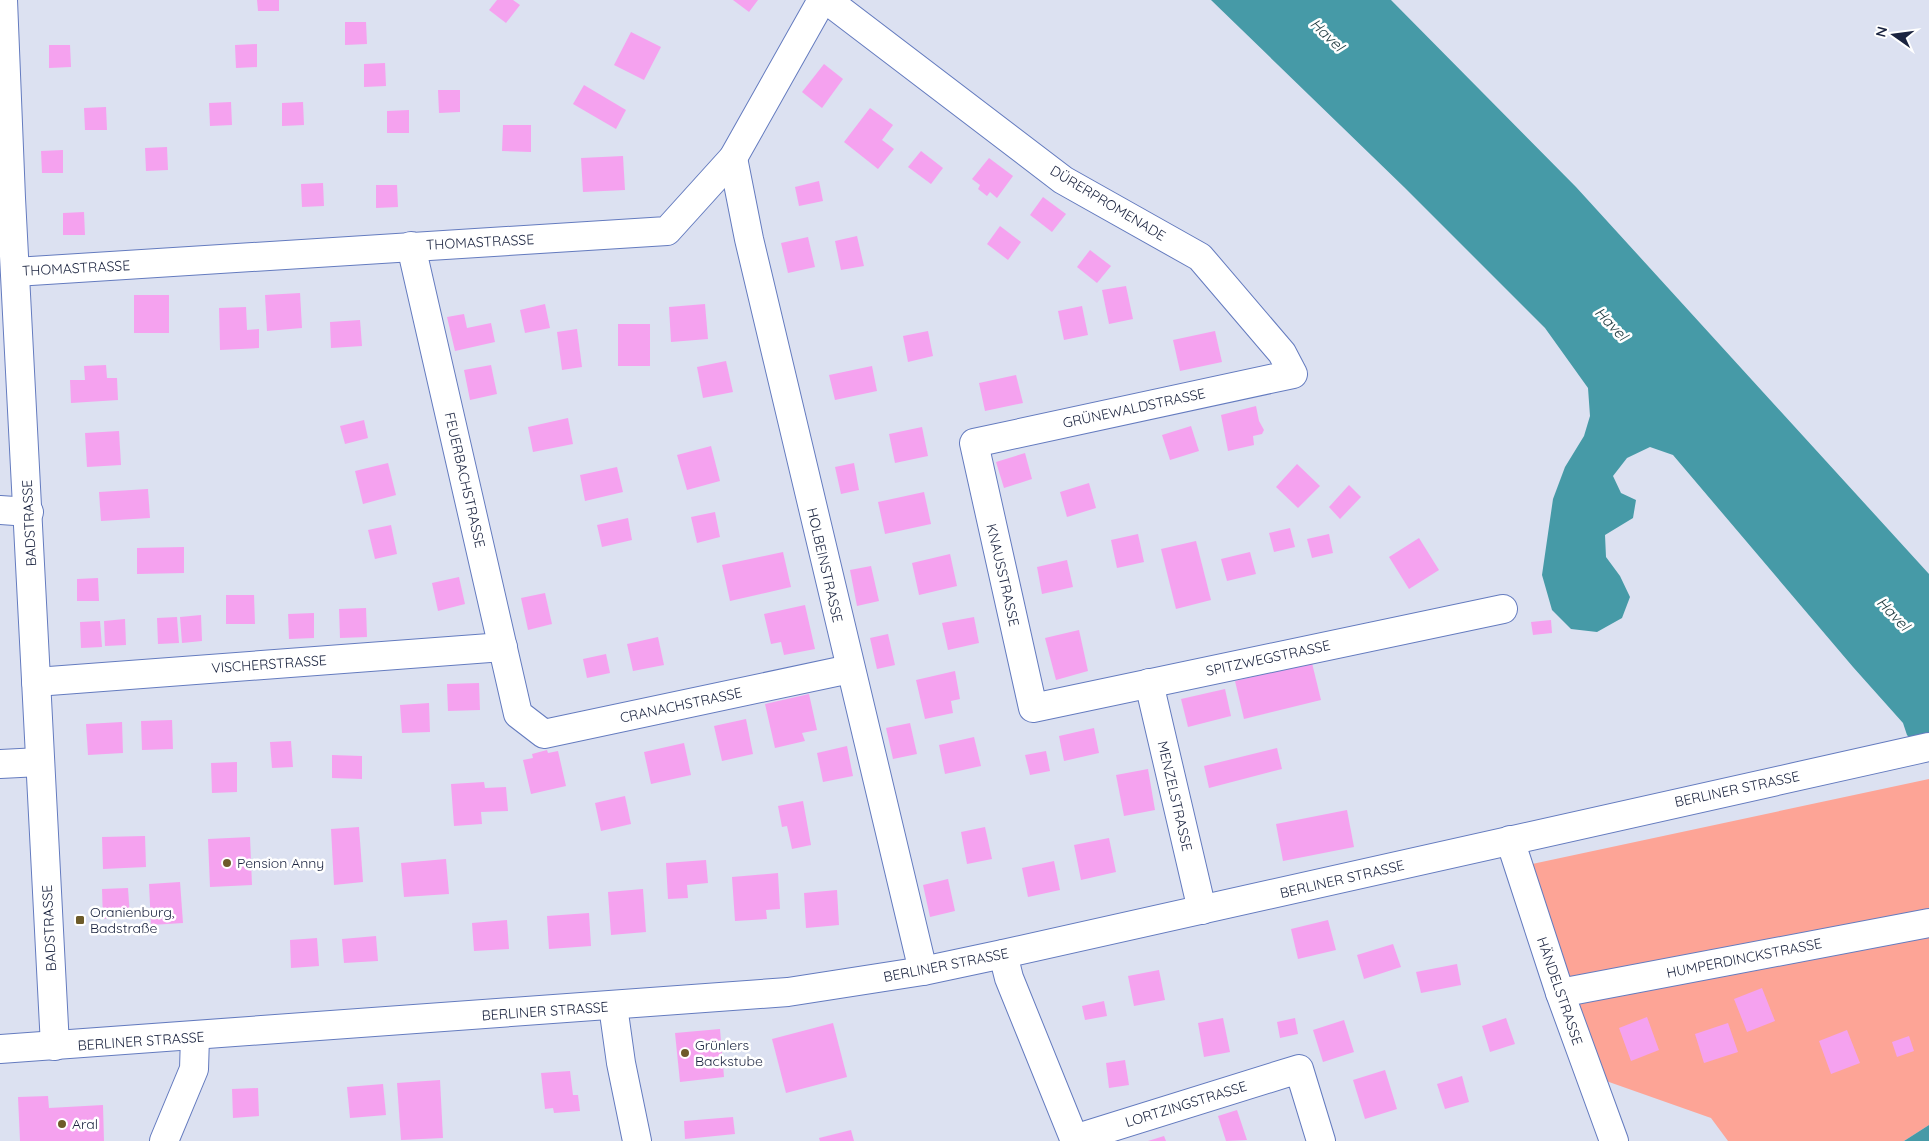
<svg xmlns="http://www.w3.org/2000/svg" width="1929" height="1141" font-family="Quicksand,sans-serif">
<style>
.green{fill:#fda496}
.water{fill:#469aa7}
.building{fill:#f5a2ef}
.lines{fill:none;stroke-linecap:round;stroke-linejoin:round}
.minor-casing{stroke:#647bbf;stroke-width:30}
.major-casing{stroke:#647bbf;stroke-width:30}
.minor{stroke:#fff;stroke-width:28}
.major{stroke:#fff;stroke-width:28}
.poi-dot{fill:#6d5b29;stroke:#fff;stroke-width:2}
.labels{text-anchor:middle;stroke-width:5;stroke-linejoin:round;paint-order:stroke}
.street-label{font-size:14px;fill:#1a233f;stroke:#fff}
.poi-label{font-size:14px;fill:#1a233f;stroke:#fff;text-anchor:start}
.water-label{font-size:15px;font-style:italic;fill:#264045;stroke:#fff}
</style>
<rect width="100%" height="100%" fill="#dce1f1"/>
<path class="green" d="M1929 779V1125L1904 1141H1728L1711 1118 1592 1076 1509 869Z"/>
<g class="water">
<path d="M1211 0H1391L1576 187 1929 574V759L1907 735 1903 723 1853 667 1673 455 1650 447 1627 458 1613 476 1621 493 1636 500 1633 518 1605 535 1606 557 1620 576 1630 597 1622 618 1597 632 1571 629 1552 610 1542 575 1553 499 1565 467 1584 436 1590 416 1588 388 1545 328 1404 187Z"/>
<path d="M1929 1125V1141H1904Z"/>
</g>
<g class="building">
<path d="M257 0H279V11H258Z"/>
<path d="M497 0H513L520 5 506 23 489 10Z"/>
<path d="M733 0H758L749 12Z"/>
<path d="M345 22H366L367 44 345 45Z"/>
<path d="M631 32 661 47 644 80 614 65Z"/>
<path d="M257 44V67L236 68 235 45Z"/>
<path d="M49 45H70L71 67 49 68Z"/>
<path d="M385 63 386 86 364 87V64Z"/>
<path d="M824 64 843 79 822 108 802 92Z"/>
<path d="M584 85 626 110 616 129 573 104Z"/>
<path d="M438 90H460V112L439 113Z"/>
<path d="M231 102 232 125 210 126 209 103Z"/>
<path d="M303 102 304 125 282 126V103Z"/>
<path d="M106 107 107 130H85L84 108Z"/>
<path d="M870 108 893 125 882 140 894 149 878 169 844 142Z"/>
<path d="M409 110V133H387V111Z"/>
<path d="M503 125H531V152L502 151Z"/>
<path d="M167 147 168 170 146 171 145 148Z"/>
<path d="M63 150V173H42L41 151Z"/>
<path d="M921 151 943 168 931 184 908 167Z"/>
<path d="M623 156 625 190 583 192 581 158Z"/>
<path d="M989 158 1013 176 997 198 990 192 987 196 978 189 980 185 972 179Z"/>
<path d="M819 181 823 201 799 206 795 187Z"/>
<path d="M323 183 324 206 302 207 301 184Z"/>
<path d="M376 185H397L398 207 376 208Z"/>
<path d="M1043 197 1066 214 1052 232 1030 215Z"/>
<path d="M84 212 85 235H63V213Z"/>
<path d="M1000 226 1021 242 1008 260 987 244Z"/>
<path d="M857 236 864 266 841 270 835 241Z"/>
<path d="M808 237 815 267 788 273 781 243Z"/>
<path d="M1090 250 1111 266 1097 283 1077 267Z"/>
<path d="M1126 286 1133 319 1109 324 1102 290Z"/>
<path d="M300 293 302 328 267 331 265 295Z"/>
<rect x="134" y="295" width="35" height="38"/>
<path d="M545 304 550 328 525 333 520 310Z"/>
<path d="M705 304 708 339 671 342 669 307Z"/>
<path d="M1082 306 1088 335 1064 340 1058 311Z"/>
<path d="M246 307 247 330 259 329V348L220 350 219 308Z"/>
<path d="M464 314 467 328 491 323 495 342 455 351 447 317Z"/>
<path d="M360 320 362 346 331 348 330 322Z"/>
<rect x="618" y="324" width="32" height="42"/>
<path d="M577 329 582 367 562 370 557 332Z"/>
<path d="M928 331 933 356 908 362 903 336Z"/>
<path d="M1215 331 1222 362 1180 371 1173 340Z"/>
<path d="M726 361 733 392 703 398 697 367Z"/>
<path d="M106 365 107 378H117L118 400 71 403 70 380H85L84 366Z"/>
<path d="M491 365 497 394 470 400 464 370Z"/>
<path d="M872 366 877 391 835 400 829 375Z"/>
<path d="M1016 375 1023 403 985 411 979 383Z"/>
<path d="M1256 406 1259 421 1264 430 1262 434 1253 436 1254 445 1228 451 1221 415Z"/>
<path d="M568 418 573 444 533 452 528 427Z"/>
<path d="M364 420 368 438 345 444 340 426Z"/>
<path d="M1191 426 1199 451 1170 460 1162 435Z"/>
<path d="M922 427 928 456 895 463 889 434Z"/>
<path d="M119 431 121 465 87 467 85 433Z"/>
<path d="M711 446 720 481 687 490 677 455Z"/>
<path d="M1025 453 1032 479 1004 488 996 462Z"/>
<path d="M388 463 396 495 363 504 355 471Z"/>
<path d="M854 463 859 490 841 494 835 467Z"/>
<path d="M1297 464 1320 486 1298 508 1276 487Z"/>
<path d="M617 467 623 492 585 501 580 475Z"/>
<path d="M1089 483 1096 508 1067 517 1060 492Z"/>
<path d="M1349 485 1361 497 1340 519 1329 507Z"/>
<path d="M148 489 150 518 101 521 99 492Z"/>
<path d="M924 492 931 524 885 534 878 502Z"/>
<path d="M715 512 720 537 697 543 691 517Z"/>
<path d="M628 518 632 540 602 547 597 525Z"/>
<path d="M391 525 397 554 375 559 368 530Z"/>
<path d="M1290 528 1295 547 1274 552 1269 533Z"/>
<path d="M1138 534 1144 562 1117 568 1111 540Z"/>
<path d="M1329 534 1333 553 1312 558 1307 539Z"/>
<path d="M1419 538 1439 570 1409 589 1389 557Z"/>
<path d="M1196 541 1211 600 1176 609 1161 549Z"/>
<path d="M184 547V573L137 574V548Z"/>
<path d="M783 552 791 587 730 601 722 565Z"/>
<path d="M1250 552 1256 574 1227 581 1221 559Z"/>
<path d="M950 554 957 586 919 595 912 563Z"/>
<path d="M1067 560 1073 587 1042 594 1037 567Z"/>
<path d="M871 566 879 601 857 606 850 570Z"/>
<path d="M459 577 465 604 438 611 432 583Z"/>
<path d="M98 578 99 601H77V579Z"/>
<path d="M545 593 552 624 528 630 521 598Z"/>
<path d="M226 595H254L255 624H226Z"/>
<path d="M805 605 815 649 784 655 781 642 771 644 764 614Z"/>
<path d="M366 608 367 637 340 638 339 609Z"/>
<path d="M314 613V638L289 639 288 614Z"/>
<path d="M201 615 202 641 182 643 180 617Z"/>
<path d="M177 617 179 643 158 644 157 618Z"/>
<path d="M974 617 979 643 948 650 942 623Z"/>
<path d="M125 619 126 645 105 646 104 621Z"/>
<path d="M1551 620 1552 633 1533 635 1531 622Z"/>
<path d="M100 621 102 647 81 648 80 622Z"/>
<path d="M1079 630 1088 671 1056 680 1045 638Z"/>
<path d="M888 634 895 665 877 669 870 638Z"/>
<path d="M658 637 664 665 633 671 627 644Z"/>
<path d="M606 654 610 673 587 678 583 659Z"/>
<path d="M1312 663 1321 700 1244 719 1235 681Z"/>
<path d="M955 671 960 699 951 701 953 713 925 719 916 680Z"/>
<path d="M479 683 480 710 448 711 447 684Z"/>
<path d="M1225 689 1231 716 1188 727 1181 699Z"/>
<path d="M809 694 817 730 802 733 805 741 775 748 765 704Z"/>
<path d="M429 703 430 732 402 733 400 705Z"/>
<path d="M746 719 753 754 722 761 714 726Z"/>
<path d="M172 720 173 749 142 750 141 721Z"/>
<path d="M122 722 123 753 88 755 86 724Z"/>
<path d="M910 723 917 754 893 759 886 728Z"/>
<path d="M1094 728 1099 753 1064 761 1059 736Z"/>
<path d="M974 737 981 766 945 774 939 745Z"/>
<path d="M291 741 293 767 272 768 270 742Z"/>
<path d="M684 743 691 775 651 784 644 752Z"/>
<path d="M847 746 853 776 823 782 817 753Z"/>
<path d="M1277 748 1282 769 1209 788 1204 766Z"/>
<path d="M547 750 548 753 558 751 566 786 531 794 523 760 533 758 532 754Z"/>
<path d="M1046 751 1050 771 1030 775 1025 755Z"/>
<path d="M332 755 362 756V779L332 778Z"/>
<path d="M237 762V792L212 793 211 763Z"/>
<path d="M1148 769 1155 810 1124 816 1116 775Z"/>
<path d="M484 782 485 788 506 787 508 811 481 812 482 824 454 826 451 784Z"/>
<path d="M625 796 631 824 601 831 595 803Z"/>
<path d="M803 801 811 845 792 849 787 826 782 827 778 806Z"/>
<path d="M1347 810 1354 847 1283 861 1276 824Z"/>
<path d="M359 827 363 882 334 885 331 829Z"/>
<path d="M985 827 992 859 967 864 961 832Z"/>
<path d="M145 836 146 867 103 869 102 837Z"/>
<path d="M250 837 252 885 210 887 208 839Z"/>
<path d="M1109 838 1116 872 1081 880 1074 845Z"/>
<path d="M446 859 449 894 404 897 401 863Z"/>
<path d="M706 860 708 883 687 885 688 898 668 899 666 863Z"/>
<path d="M1054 861 1060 890 1028 897 1022 868Z"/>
<path d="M778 873 780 909 766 910 767 919 735 921 732 877Z"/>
<path d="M948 879 955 911 930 917 923 885Z"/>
<path d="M180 882 183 923 151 925 149 884Z"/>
<path d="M128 888 130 917 103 919 102 889Z"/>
<path d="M643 889 646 932 611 935 608 892Z"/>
<path d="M837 890 839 925 806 928 804 893Z"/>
<path d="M589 913 591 946 549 949 547 916Z"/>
<path d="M507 920 509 949 474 951 472 923Z"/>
<path d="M1328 920 1336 950 1298 959 1291 929Z"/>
<path d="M376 936 378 961 344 963 342 939Z"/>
<path d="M317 938 319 966 291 968 290 940Z"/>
<path d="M1393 944 1401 967 1364 979 1357 955Z"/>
<path d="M1457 964 1461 985 1421 993 1416 972Z"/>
<path d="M1159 970 1165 1000 1134 1006 1128 976Z"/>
<path d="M1762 988 1775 1021 1747 1032 1734 999Z"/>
<path d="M1104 1001 1107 1016 1085 1020 1082 1006Z"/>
<path d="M1647 1017 1659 1050 1631 1061 1619 1028Z"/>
<path d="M1223 1018 1230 1052 1204 1057 1198 1023Z"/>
<path d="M1295 1018 1298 1034 1280 1038 1277 1022Z"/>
<path d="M1506 1018 1515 1044 1490 1052 1482 1026Z"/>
<path d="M1344 1020 1354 1052 1323 1062 1313 1030Z"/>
<path d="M833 1023 847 1077 786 1093 772 1039Z"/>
<path d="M1728 1023 1738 1052 1704 1063 1695 1034Z"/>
<path d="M720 1029 724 1077 680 1082 675 1033Z"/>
<path d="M1847 1030 1860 1063 1831 1074 1819 1041Z"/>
<path d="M1909 1036 1914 1051 1897 1057 1892 1042Z"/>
<path d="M1125 1060 1129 1085 1109 1088 1106 1063Z"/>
<path d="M1385 1070 1397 1109 1365 1119 1353 1080Z"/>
<path d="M570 1071 573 1095H578L580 1111 554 1113 553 1108 545 1109 541 1073Z"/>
<path d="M1462 1076 1469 1102 1445 1109 1437 1084Z"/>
<path d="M440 1080 443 1138 401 1140 397 1083Z"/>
<path d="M383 1084 386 1115 350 1118 347 1087Z"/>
<path d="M258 1088 259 1116 233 1118 232 1089Z"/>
<path d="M48 1096 49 1108 103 1105 104 1141H20L18 1097Z"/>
<path d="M1237 1110 1247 1140 1226 1141 1218 1116Z"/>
<path d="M733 1117 735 1134 685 1139 684 1121Z"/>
<path d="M851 1130 854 1141H820L819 1138Z"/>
<path d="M1164 1136 1166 1141H1148Z"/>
</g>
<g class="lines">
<defs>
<g id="minor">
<path d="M3 0 11 198 55 1046"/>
<path d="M827 0 1063 180 1200 257 1282 353 1293 374 974 443 1033 708 1503 609"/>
<path d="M733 158 749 239 923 971"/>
<path d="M411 246 518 714 544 734 850 669"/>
<path d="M15 272 667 231 733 158 822 0"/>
<path d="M0 510 29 512"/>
<path d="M36 682 503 647"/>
<path d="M1149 683 1202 910"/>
<path d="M0 764 40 762"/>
<path d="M1510 840 1560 993 1614 1141"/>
<path d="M1003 954 1009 978 1075 1141"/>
<path d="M1560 993 1929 923"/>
<path d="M613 1006 621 1063 637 1141"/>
<path d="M1074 1139 1299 1069 1321 1141"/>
<path d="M164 1141 194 1069 195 1037"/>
</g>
<path id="major" d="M0 1049 788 992 923 971 1003 954 1929 747"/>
</defs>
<use href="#minor" class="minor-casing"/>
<use href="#major" class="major-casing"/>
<use href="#minor" class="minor"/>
<use href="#major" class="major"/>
</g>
<g class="poi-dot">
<circle cx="227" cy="863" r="5"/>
<rect x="75" y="915" width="10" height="10" rx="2.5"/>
<circle cx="685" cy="1053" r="5"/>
<circle cx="62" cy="1124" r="5"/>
</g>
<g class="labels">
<g class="street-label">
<text transform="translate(1108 203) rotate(31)" y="5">DÜRERPROMENADE</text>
<text transform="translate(480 242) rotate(-3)" y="5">THOMASTRASSE</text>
<text transform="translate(76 268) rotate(-3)" y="5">THOMASTRASSE</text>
<text transform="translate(1134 408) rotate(-12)" y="5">GRÜNEWALDSTRASSE</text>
<text transform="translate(465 480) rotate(77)" y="5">FEUERBACHSTRASSE</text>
<text transform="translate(29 523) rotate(-93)" y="5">BADSTRASSE</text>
<text transform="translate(825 565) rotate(77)" y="5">HOLBEINSTRASSE</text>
<text transform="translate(1003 575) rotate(77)" y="5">KNAUSSTRASSE</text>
<text transform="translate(1268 658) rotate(-12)" y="5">SPITZWEGSTRASSE</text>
<text transform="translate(269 664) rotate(-4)" y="5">VISCHERSTRASSE</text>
<text transform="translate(681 705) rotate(-12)" y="5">CRANACHSTRASSE</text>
<text transform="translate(1737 789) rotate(-12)" y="5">BERLINER STRASSE</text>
<text transform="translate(1175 796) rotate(77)" y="5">MENZELSTRASSE</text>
<text transform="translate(1342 879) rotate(-13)" y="5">BERLINER STRASSE</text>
<text transform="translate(49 928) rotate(-93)" y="5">BADSTRASSE</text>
<text transform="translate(1744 958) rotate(-11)" y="5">HUMPERDINCKSTRASSE</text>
<text transform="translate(946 965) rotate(-11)" y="5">BERLINER STRASSE</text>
<text transform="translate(1560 991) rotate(71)" y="5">HÄNDELSTRASSE</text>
<text transform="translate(545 1011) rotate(-4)" y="5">BERLINER STRASSE</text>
<text transform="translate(141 1041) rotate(-4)" y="5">BERLINER STRASSE</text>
<text transform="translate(1186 1104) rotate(-17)" y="5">LORTZINGSTRASSE</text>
</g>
<g class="poi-label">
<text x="237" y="868">Pension Anny</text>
<text x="90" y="917">Oranienburg,<tspan x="90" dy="16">Badstraße</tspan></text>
<text x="695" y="1050">Grünlers<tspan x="695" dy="16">Backstube</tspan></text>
<text x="72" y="1129">Aral</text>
</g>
<g class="water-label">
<text transform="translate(1327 35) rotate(44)" y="5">Havel</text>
<text transform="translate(1611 324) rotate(46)" y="5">Havel</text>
<text transform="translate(1893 614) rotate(46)" y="5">Havel</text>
</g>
</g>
<g transform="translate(1894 35) rotate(284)" stroke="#ffffff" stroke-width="4" paint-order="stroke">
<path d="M0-4L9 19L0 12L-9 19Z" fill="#1a233f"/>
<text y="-8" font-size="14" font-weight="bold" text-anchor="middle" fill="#1a233f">N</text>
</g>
</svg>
